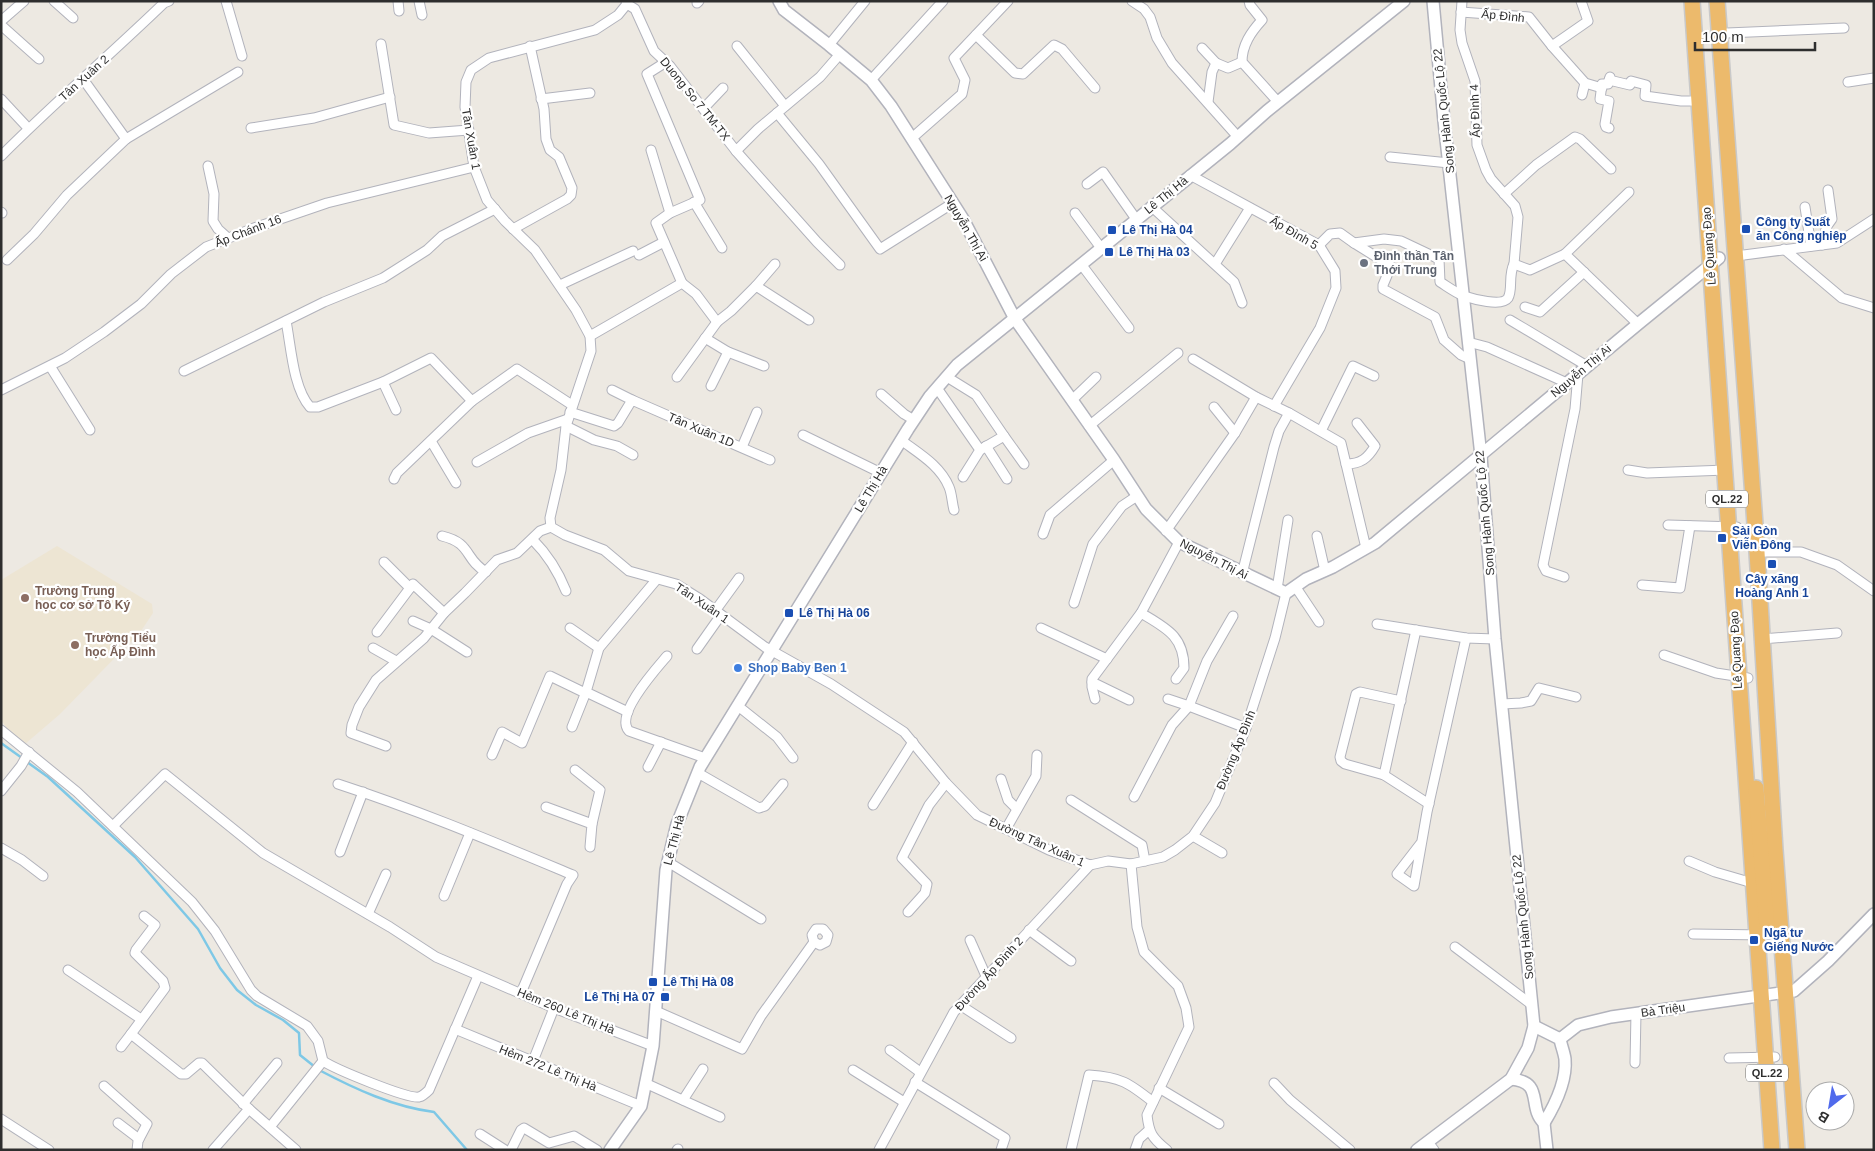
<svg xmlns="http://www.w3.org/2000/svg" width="1875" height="1151" font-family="Helvetica,sans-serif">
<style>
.education{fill:#ede5d3}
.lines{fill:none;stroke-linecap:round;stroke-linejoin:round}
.stream{stroke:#7ec8e6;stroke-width:2.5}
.minor-casing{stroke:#b2b3bc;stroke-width:11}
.tertiary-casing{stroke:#b2b3bc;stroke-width:14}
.trunk-casing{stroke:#c9c9c9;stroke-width:18}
.minor{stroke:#fff;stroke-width:9}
.tertiary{stroke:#fff;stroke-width:11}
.trunk{stroke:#ecba6c;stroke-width:15}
.transit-dot{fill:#1a4fb4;stroke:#fff;stroke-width:2}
.worship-dot{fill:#6b7280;stroke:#fff;stroke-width:2}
.education-dot{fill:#8d6e63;stroke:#fff;stroke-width:2}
.shop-dot{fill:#3f7fe0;stroke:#fff;stroke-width:2}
.labels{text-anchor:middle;stroke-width:4.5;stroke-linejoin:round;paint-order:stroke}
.shield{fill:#fff;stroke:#6d6d6d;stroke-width:1}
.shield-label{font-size:11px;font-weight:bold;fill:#2e2e2e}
.street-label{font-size:12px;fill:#2e2e2e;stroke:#fff}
.transit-label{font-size:12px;font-weight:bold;fill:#164399;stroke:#fff;text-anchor:start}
.worship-label{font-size:12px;font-weight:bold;fill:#5b616d;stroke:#fff;text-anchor:start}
.education-label{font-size:12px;font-weight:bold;fill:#785e54;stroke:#fff;text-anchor:start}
.shop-label{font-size:12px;font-weight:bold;fill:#366cbe;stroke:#fff;text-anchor:start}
</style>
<rect width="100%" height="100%" fill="#ede9e2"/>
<path class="education" d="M57 546 152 604 153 613 141 631 60 714 25 744 9 731 1 720V580Z"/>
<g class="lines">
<g class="stream">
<path d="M1 743 22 758"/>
<path d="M27 762 48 777 135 857 198 929 220 968 237 990 256 1005 283 1020 299 1033 300 1055 315 1067"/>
<path d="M319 1070C355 1089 394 1107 434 1112L467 1150"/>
</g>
<defs>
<g id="minor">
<path d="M54 1 73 18"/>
<path d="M226 1 242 56"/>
<path d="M398 1 399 11"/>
<path d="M419 1 422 15"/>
<path d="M626 1 627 4 618 15 595 30 489 58 471 70 466 82 465 107 474 167 487 200 505 221 535 250 576 310 590 336 591 351 566 426 561 470 550 518 551 527 565 535 604 550 629 571 676 584 700 599 765 647 831 684 904 732 946 783 977 815 1049 850 1090 865 1108 861 1131 864 1163 857 1175 850 1193 836 1215 803 1246 728 1275 638 1286 593"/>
<path d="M1132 1 1144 9 1150 17 1157 38 1172 63 1238 137"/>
<path d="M1249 1 1250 5 1262 20C1251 32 1242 45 1242 62L1278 102"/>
<path d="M1462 1 1460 30 1462 43 1475 81 1477 145 1486 170 1491 179 1515 206 1518 217 1514 264 1530 270 1565 254 1638 324"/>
<path d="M697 3 699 1"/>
<path d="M627 4 635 9 654 51 670 66 736 151 758 129 820 77 840 54"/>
<path d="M1461 12 1529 17 1552 46 1588 21 1581 1"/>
<path d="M1 21 24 1"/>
<path d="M1 25 39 59"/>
<path d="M1727 33 1844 28"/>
<path d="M976 35 1015 73 1023 74 1054 45 1062 49 1095 88"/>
<path d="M381 44 394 125 429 133 469 130"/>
<path d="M829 45 865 1"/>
<path d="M737 46 785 106"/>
<path d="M1552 46 1585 83 1602 88"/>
<path d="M1202 48 1216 63"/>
<path d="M666 62 647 74 700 200 670 213 656 223 682 283"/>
<path d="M83 79 126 139 238 72"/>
<path d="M871 80 943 1"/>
<path d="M1609 80 1630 85 1631 81 1646 85 1645 96 1681 101H1698"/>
<path d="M1848 82 1874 78"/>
<path d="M1582 95 1585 83"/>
<path d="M1 99 28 128"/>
<path d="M541 99 590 93"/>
<path d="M1208 102 1212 72 1216 63 1228 68 1242 62"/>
<path d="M704 108 723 88"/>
<path d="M777 113 819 164 880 249 953 203"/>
<path d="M251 128 314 118 390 97"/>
<path d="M1609 128 1606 127 1605 124 1609 101 1600 99 1602 84H1608L1610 77"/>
<path d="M912 138 962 94 965 80 954 58 1008 1"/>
<path d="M651 150 670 213"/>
<path d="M736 151 817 242 840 265"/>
<path d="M1 156C54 103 110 55 164 3L169 1"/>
<path d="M1390 157 1449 163"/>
<path d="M208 166 214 194 213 221 218 229 228 238"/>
<path d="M1190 175 1319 245 1335 271 1336 288 1320 328 1274 406"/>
<path d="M1087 184 1103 172 1136 219"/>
<path d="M1504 194 1536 165 1575 137 1580 139 1611 169"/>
<path d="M694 202 722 248"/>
<path d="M1151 206 1234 282 1242 303"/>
<path d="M1805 207 1811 246"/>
<path d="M1 212 2 213"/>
<path d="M1075 213 1101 248"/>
<path d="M513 229 567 199 571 195 572 188 559 157 550 150 546 139 544 109 530 46"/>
<path d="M1354 243 1391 266 1383 285V289L1435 317 1444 340 1461 355 1470 359"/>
<path d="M1319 245 1330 234 1340 233 1354 243 1384 239 1401 241 1439 259 1440 282C1448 287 1456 293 1464 296 1473 299 1502 307 1508 298 1513 290 1508 275 1514 264"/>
<path d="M1822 245 1827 226 1832 219 1828 190"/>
<path d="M1784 249 1842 298 1874 308"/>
<path d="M1565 254 1629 192"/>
<path d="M639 255 664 242"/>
<path d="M1736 256 1837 243 1874 219"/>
<path d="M7 260 34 234 67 195 126 139"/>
<path d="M1081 264 1129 328"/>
<path d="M1215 264 1250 208"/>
<path d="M560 285 633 251"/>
<path d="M756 286 775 264"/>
<path d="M1525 307 1540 312 1584 272"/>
<path d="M1510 320 1587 366"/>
<path d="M286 321C291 346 293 388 310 407H318L383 382"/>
<path d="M590 336 682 283 696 294 717 322 731 311 756 286 809 320"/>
<path d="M705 338 728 352 764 366"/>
<path d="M1468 342 1487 347 1567 383"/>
<path d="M50 366 90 430"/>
<path d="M184 371 324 302 383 278 427 250 442 236 495 209"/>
<path d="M677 377 717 322"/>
<path d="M947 377 976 395 1004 436 980 450"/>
<path d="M711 386 728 352"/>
<path d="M937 388 980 450 963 477"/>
<path d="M1 390 65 358 104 332 141 304 171 274 206 247 254 228 327 203 474 167"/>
<path d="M612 390 632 400"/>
<path d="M881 394 904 414 914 420"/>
<path d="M1256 397 1289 413 1341 443 1366 548"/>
<path d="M1072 400 1096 377"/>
<path d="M1214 407 1235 433"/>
<path d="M396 410 383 382 431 358 472 401 517 369 572 405"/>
<path d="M570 412 614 426 618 423 632 400 770 460"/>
<path d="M566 426 594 440 617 446 633 455"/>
<path d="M1089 426 1178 353"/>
<path d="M1321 431 1353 366 1374 376"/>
<path d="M803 435 881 473"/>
<path d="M1004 436 1024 464"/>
<path d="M901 440C918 453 940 465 949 487 952 494 952 503 954 510"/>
<path d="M431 441 456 483"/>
<path d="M986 446 1007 479"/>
<path d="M742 447 757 412"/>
<path d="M477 462 528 433 568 419"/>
<path d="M1346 464C1361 464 1368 458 1375 446L1357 423"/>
<path d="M1628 470 1647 473 1726 470"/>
<path d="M394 479 397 473 472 401"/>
<path d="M1668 525 1737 527"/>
<path d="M1166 531 1235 433 1256 397 1193 359"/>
<path d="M1043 534 1050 515 1114 460"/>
<path d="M442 536C472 543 464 559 486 572"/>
<path d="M1317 536 1325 571"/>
<path d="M533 540C548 555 558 571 566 591"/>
<path d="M1757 552H1801L1837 565 1874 591"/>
<path d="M384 562 410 588"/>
<path d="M1242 574 1274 447 1279 431 1289 413"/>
<path d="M1564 577 1546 571 1543 565 1575 409 1578 374"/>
<path d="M1642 585 1680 588 1690 526"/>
<path d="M1295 586 1319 622"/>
<path d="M1277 589 1288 520"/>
<path d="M1074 603 1093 544 1122 506 1137 496"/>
<path d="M715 611 739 578"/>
<path d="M1141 613C1166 628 1184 636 1184 668L1176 679"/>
<path d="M1233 616 1207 661 1189 706 1246 728"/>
<path d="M413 621 431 629 467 652"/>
<path d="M1377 624 1466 638 1495 639"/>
<path d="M570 628 599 648"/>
<path d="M1041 628 1107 659"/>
<path d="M377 632 413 584 444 613"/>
<path d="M1762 639 1837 633"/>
<path d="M373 648 396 661"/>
<path d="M697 649 721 615"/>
<path d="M1664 655 1716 673 1748 678"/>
<path d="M667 656C656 669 614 715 629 731L705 758"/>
<path d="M1092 682 1129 700"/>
<path d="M1095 699 1092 687V679L1141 613 1179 542"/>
<path d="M1401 701 1360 692 1356 694 1340 757 1341 761 1345 764 1384 775 1429 804"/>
<path d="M1502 704 1521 703 1531 701 1539 688 1576 697"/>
<path d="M738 706 777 737 793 758"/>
<path d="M628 712 586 692 599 648 657 579"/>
<path d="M1 730 77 792 192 902 215 931 251 990 257 996 307 1026 318 1041 323 1061C335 1069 407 1099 419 1097 423 1096 426 1093 429 1090L478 976"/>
<path d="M386 746 351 733 352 725 359 707 376 680 424 638 444 613 465 593 497 560 517 553 540 531 551 527"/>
<path d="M492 755 502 732 522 743 550 676 581 691 586 692 572 727"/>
<path d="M648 767 661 742"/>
<path d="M575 770 600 790 592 824"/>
<path d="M698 773 759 808 765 806 783 784"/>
<path d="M1384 775 1416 630"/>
<path d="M1001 779 1008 800 1017 809"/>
<path d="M338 784C418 810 496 843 573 875L567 884 521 993"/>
<path d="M1 791 21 766 29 752"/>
<path d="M1134 797 1172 725 1189 706 1168 699"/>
<path d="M1071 800 1142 845 1145 861"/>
<path d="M873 805 913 742"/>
<path d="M546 807 592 824 590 847"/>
<path d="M113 826 165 774 263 853 390 927 436 957 554 1008 653 1046"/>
<path d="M1006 829 1036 776 1037 755"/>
<path d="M1193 836 1222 853"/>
<path d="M1421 843 1397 874 1414 886 1427 812 1466 638"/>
<path d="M1 848 22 860 43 876"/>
<path d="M340 852 363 792"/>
<path d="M1689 861 1715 872 1756 884"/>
<path d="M668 862 761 919"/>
<path d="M1131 864 1137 927 1144 952 1178 986 1186 1008 1189 1027 1147 1115C1149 1133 1152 1138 1167 1150"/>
<path d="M444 896 470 833"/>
<path d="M908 912 925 893 927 884 902 858 929 805 946 783"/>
<path d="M368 914 386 874"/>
<path d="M144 916 155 925 136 950 135 953 163 981 165 988 131 1034 181 1074H186L199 1063H202L249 1109 296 1150"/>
<path d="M816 929H823L828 935 826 942 820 945 814 942 812 935Z"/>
<path d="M1029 930 1071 961"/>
<path d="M1693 934 1767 935"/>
<path d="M970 940 986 976"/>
<path d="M1455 947 1532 1005"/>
<path d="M68 970 141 1019"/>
<path d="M960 1005 1011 1038"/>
<path d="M656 1011 742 1049 761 1016 814 942"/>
<path d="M455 1029 641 1106"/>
<path d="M121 1047 131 1034"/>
<path d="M890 1050 920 1072"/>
<path d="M1729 1058 1775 1057"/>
<path d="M533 1061 554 1008"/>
<path d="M1635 1063 1636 1013"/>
<path d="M853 1070 904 1102"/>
<path d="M915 1082 1005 1138 1001 1150"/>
<path d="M645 1083 720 1117"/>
<path d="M1274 1083 1290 1100 1350 1150"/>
<path d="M104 1086 147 1124 138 1141 137 1150"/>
<path d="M1159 1088 1219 1124"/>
<path d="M683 1100 703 1069"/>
<path d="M243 1104 277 1063"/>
<path d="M1 1119 49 1150"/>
<path d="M118 1123 139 1139"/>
<path d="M270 1127 323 1061"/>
<path d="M480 1134 505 1150"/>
<path d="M1428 1142 1434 1150"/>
<path d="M213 1150 249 1109"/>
<path d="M511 1150 521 1130 524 1128 549 1143 574 1136 597 1150"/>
<path d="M677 1150 678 1149"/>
<path d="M879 1150 954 1012 1090 865"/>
<path d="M1071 1150 1089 1075C1121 1077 1129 1083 1153 1102"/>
<path d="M1135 1150 1139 1139 1149 1130"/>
</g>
<g id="tertiary">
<path d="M779 1 784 10 829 45 871 80 891 106 963 219 1015 319 1114 460 1146 509 1179 542 1286 593 1306 579 1333 567 1375 543 1638 324 1719 258"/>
<path d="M1534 1026 1560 1039C1561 1045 1564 1052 1565 1059 1567 1081 1555 1105 1544 1123"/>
<path d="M1560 1039 1578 1025 1611 1017 1794 991 1828 961 1874 914"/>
<path d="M1511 1079C1545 1082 1527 1107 1544 1123"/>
<path d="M1544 1123 1547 1150"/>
<path d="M610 1150 641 1106 653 1046 666 870 677 824 700 767 908 429 930 396 957 365 1230 144 1267 111 1404 1"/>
<path d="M1417 1150 1511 1079 1528 1048 1534 1026 1495 639 1481 456 1444 121 1433 1"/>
</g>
<g id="trunk">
<path d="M1692 1 1772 1150"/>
<path d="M1717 1 1757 552 1775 850 1797 1150"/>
<path d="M1756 788 1767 927"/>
</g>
</defs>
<use href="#minor" class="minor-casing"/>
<use href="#tertiary" class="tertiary-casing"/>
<use href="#trunk" class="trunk-casing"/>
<use href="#minor" class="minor"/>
<use href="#tertiary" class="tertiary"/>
<use href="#trunk" class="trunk"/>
</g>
<g class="transit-dot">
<rect x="1741" y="224" width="10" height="10" rx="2.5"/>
<rect x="1107" y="225" width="10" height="10" rx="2.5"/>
<rect x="1104" y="247" width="10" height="10" rx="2.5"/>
<rect x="1717" y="533" width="10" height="10" rx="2.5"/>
<rect x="1767" y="559" width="10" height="10" rx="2.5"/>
<rect x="784" y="608" width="10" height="10" rx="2.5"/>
<rect x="1749" y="935" width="10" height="10" rx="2.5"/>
<rect x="648" y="977" width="10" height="10" rx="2.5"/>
<rect x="660" y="992" width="10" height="10" rx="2.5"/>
</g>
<circle class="worship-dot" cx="1364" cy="263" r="5"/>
<g class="education-dot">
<circle cx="25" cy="598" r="5"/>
<circle cx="75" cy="645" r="5"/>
</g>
<circle class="shop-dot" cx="738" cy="668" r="5"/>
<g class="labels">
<g class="shield">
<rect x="1706" y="490.5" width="42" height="17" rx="4"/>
<rect x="1746" y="1064.5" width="42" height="17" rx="4"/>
</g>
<g class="shield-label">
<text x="1727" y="503">QL.22</text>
<text x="1767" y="1077">QL.22</text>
</g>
<g class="street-label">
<text transform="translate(1503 16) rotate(6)" y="4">Ấp Đình</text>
<text transform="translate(84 78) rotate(-42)" y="4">Tân Xuân 2</text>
<text transform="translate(695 99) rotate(51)" y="4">Duong So 7 TM-TX</text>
<text transform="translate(1444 111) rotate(-96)" y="4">Song Hành Quốc Lộ 22</text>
<text transform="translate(1475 111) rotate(-92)" y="4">Ấp Đình 4</text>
<text transform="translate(471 139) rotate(80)" y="4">Tân Xuân 1</text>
<text transform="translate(1166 195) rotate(-39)" y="4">Lê Thị Hà</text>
<text transform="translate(966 228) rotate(60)" y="4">Nguyễn Thị Ai</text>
<text transform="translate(248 231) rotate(-21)" y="4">Ấp Chánh 16</text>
<text transform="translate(1294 233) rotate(30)" y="4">Ấp Đình 5</text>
<text transform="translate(1709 246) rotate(-94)" y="4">Lê Quang Đạo</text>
<text transform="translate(1581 371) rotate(-40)" y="4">Nguyễn Thị Ai</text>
<text transform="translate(701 430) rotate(23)" y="4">Tân Xuân 1D</text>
<text transform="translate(871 489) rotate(-59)" y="4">Lê Thị Hà</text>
<text transform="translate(1485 513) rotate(-95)" y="4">Song Hành Quốc Lộ 22</text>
<text transform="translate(1214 559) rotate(27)" y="4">Nguyễn Thị Ai</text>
<text transform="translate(702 603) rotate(34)" y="4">Tân Xuân 1</text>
<text transform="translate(1736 650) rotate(-93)" y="4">Lê Quang Đạo</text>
<text transform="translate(1236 750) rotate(-68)" y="4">Đường Ấp Đình</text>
<text transform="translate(674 840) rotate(-75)" y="4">Lê Thị Hà</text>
<text transform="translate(1037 842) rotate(24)" y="4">Đường Tân Xuân 1</text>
<text transform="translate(1523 917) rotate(-96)" y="4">Song Hành Quốc Lộ 22</text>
<text transform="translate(989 974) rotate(-48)" y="4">Đường Ấp Đình 2</text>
<text transform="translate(1663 1010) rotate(-8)" y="4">Bà Triệu</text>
<text transform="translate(566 1011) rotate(22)" y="4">Hẻm 260 Lê Thị Hà</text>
<text transform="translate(548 1068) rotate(22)" y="4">Hẻm 272 Lê Thị Hà</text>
</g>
<g class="transit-label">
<text x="1756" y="226">Công ty Suất<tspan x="1756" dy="14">ăn Công nghiệp</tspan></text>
<text x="1122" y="234">Lê Thị Hà 04</text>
<text x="1119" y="256">Lê Thị Hà 03</text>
<text x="1732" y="535">Sài Gòn<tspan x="1732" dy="14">Viễn Đông</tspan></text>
<text x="1772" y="583" text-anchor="middle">Cây xăng<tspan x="1772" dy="14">Hoàng Anh 1</tspan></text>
<text x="799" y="617">Lê Thị Hà 06</text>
<text x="1764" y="937">Ngã tư<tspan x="1764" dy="14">Giếng Nước</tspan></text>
<text x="663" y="986">Lê Thị Hà 08</text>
<text x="655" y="1001" text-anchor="end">Lê Thị Hà 07</text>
</g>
<g class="worship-label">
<text x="1374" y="260">Đình thần Tân<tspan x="1374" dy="14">Thới Trung</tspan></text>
</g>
<g class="education-label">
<text x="35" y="595">Trường Trung<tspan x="35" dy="14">học cơ sở Tô Ký</tspan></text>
<text x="85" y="642">Trường Tiểu<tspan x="85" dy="14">học Ấp Đình</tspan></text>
</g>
<g class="shop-label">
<text x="748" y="672">Shop Baby Ben 1</text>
</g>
</g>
<rect width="1875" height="1151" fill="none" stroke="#2e2e2e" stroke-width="5"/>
<g transform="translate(1830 1106) rotate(211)"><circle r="24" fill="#ffffff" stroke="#ababab"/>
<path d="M0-4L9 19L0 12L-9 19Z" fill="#506aec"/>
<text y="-8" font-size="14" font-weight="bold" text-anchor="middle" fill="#2e2e2e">B</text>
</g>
<path d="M1695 42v8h120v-8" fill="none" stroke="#2e2e2e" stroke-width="2.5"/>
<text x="1702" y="42" font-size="15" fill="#2e2e2e" stroke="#ffffff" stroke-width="4" paint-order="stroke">100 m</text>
</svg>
